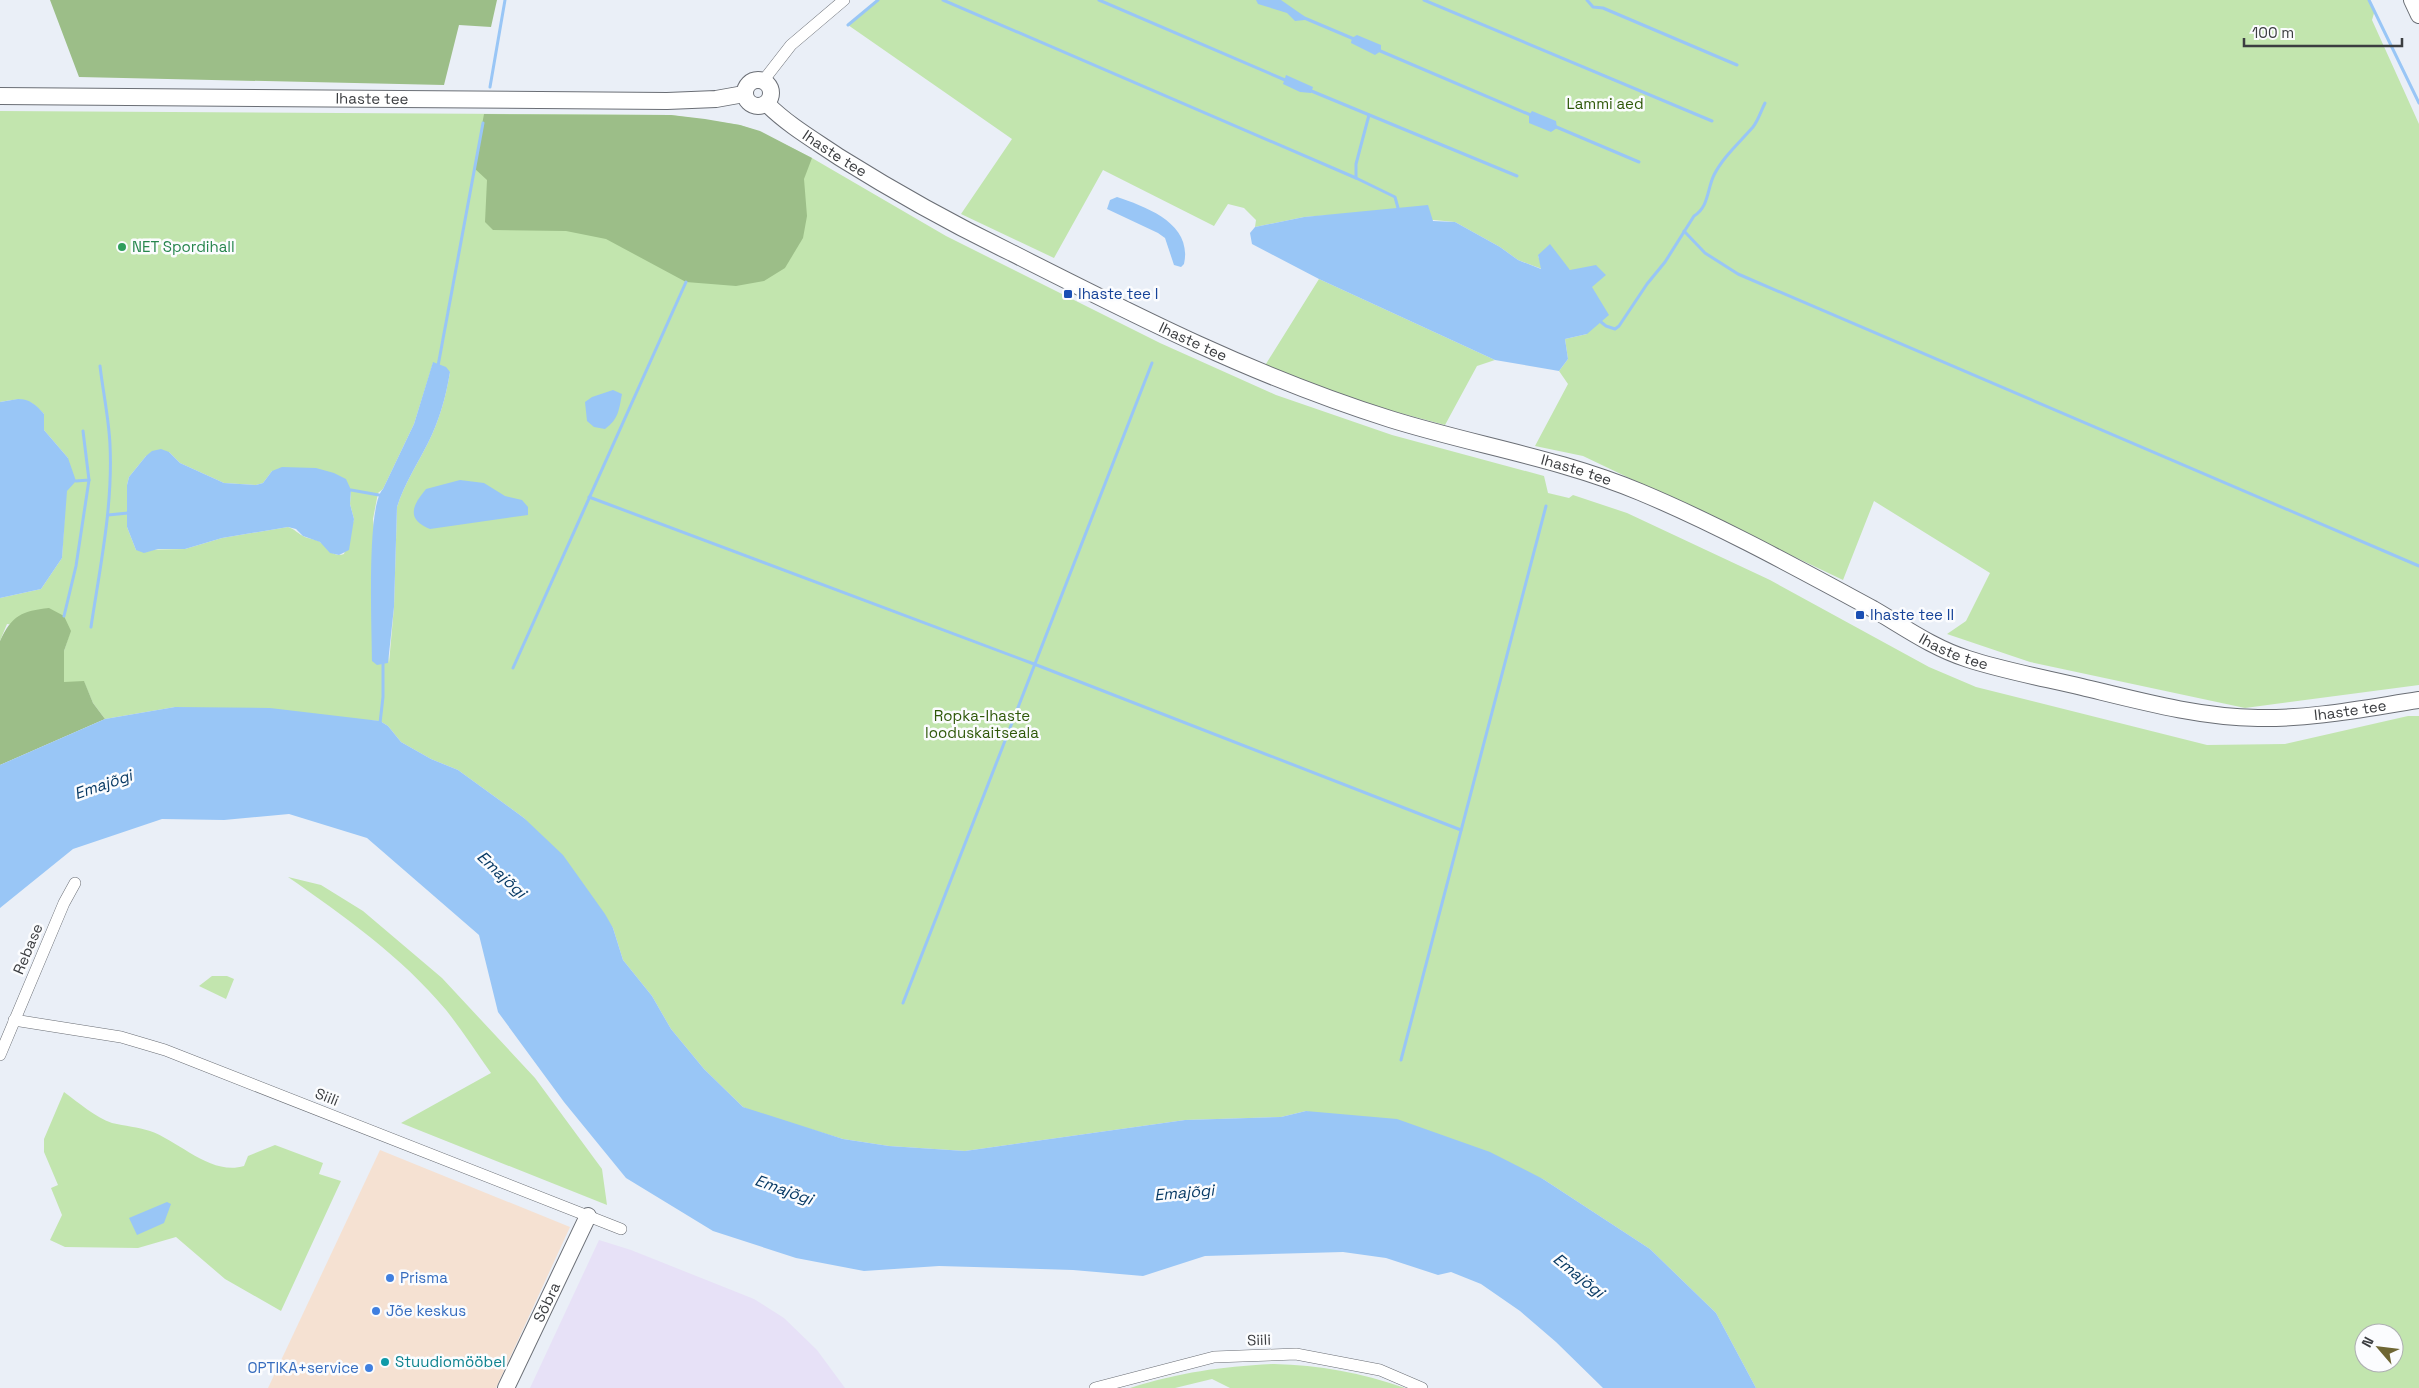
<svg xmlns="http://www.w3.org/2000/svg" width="2419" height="1388" font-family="'Space Grotesk',sans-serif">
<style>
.commercial{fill:#f5e1d2}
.industrial{fill:#e7e1f7}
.green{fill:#c2e5ae;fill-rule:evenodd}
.forest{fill:#9cbe88}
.water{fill:#99c6f6}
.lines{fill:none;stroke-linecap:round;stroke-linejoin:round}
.stream{stroke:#99c6f6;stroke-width:3}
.street-casing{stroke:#6a6e75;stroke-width:12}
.secondary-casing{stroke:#6a6e75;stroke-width:18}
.street{stroke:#fff;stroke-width:11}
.secondary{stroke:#fff;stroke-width:16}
.leisure-dot{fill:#2e9e5b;stroke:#fbfcfe;stroke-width:2}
.transit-dot{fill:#1a4fb4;stroke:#fbfcfe;stroke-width:2}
.shop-dot{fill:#3f7fe0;stroke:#fbfcfe;stroke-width:2}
.culture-dot{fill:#0f9aa8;stroke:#fbfcfe;stroke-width:2}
.labels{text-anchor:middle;stroke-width:5;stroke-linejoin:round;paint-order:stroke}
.street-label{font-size:15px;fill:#3b3d40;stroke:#fbfcfe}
.park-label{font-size:15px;fill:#2f5809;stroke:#fbfcfe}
.leisure-label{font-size:15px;fill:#27864d;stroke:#fbfcfe;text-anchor:start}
.transit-label{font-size:15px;fill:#164399;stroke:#fbfcfe;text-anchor:start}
.shop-label{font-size:15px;fill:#366cbe;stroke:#fbfcfe;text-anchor:start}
.culture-label{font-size:15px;fill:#0d838f;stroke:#fbfcfe;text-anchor:start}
.water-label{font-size:16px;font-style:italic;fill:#083a65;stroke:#fbfcfe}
</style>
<rect width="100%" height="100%" fill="#eaeff7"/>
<path class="commercial" d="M380 1150 570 1227 496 1388H268Z"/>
<path class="industrial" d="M599 1240 631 1250 754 1299 784 1318 817 1350 845 1388H530Z"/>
<g class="green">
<path d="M878 0H2369L2375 10 2372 20 2419 124V685L2245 708 2030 662 1947 634 1966 621 1990 573 1874 501 1843 580 1583 456 1535 446 1568 384 1559 371 1568 359 1565 339 1587 334 1570 270 1538 255 1542 269 1518 260 1500 247 1455 222 1359 213 1304 217 1255 227 1256 220 1244 208 1228 204 1214 226 1103 170 1054 258 961 214 1012 139 848 25Z"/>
<path d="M0 111 671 115 740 125 760 132 812 158 946 236 1160 343 1276 395 1392 435 1544 476 1548 493 1569 498 1573 495 1627 513 1770 580 1929 667 1976 687 2207 745 2285 744 2408 716H2419V1388H1756L1716 1313 1650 1249 1543 1179 1306 1111 1281 1117 1185 1120 965 1151 889 1146 843 1139 757 1113 743 1107 704 1069 671 1029 652 996 623 960 613 928 524 818 458 770 431 759 401 742 388 726 380 721 175 707 105 719 93 703 84 682H64V651L70 632 7 624 0 641V598L41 589 62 558 68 458 44 430V414C28 397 22 398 0 402ZM433 363 450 372C446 397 439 421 428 443 417 465 404 484 397 507L394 607 389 663 373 519 378 493 383 489 414 424ZM169 452 180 463 224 483 256 485 263 483 272 471 351 490 350 504 354 519 344 554C332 558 329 548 320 542 316 539 310 539 305 537 298 534 295 529 288 527L222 538 185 549 136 550 127 527V485L129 477 146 456ZM2364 1333H2394V1363H2364Z"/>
<path d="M1319 279 1495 360 1477 366 1445 425 1366 404 1264 367Z"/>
<path d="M288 877 321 885 363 911 442 978 535 1078 602 1169 607 1205 401 1123 491 1073C476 1052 462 1030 446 1010 402 957 344 916 288 877Z"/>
<path d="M212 976H227L234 979 226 999 199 986Z"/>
<path d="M64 1092C79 1103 95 1117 112 1123 125 1126 138 1127 150 1131 179 1141 211 1176 244 1166L248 1156 275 1145 323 1163 319 1174 341 1181 281 1311 225 1279 176 1237 138 1248 65 1247 50 1240 62 1215 51 1188 58 1185 44 1152V1139Z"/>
<path d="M1274 1364C1319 1365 1362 1373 1405 1388H1230L1212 1379 1175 1388H1130C1182 1372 1220 1367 1274 1364Z"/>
</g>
<g class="forest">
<path d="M50 0H497L491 27 459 25 444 85 79 77Z"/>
<path d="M484 114 671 115 705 119 740 125 760 131 812 158 804 179 807 216 803 238 785 268 764 281 736 286 686 282 606 239 566 231 493 230 485 222 487 180 474 168Z"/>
<path d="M49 608 64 616 71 631 64 651V682L84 681 93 703 105 719 0 765V641C12 615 22 611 49 608Z"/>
</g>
<g class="water">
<path d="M1256 0H1281L1304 16 1305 20 1295 21 1287 13 1258 4Z"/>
<path d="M1357 35 1381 45V51L1375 55 1351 43 1352 38Z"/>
<path d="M1286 75 1313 87 1311 93 1300 92 1283 84Z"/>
<path d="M1532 111 1556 121 1557 128 1551 132 1529 123V115Z"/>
<path d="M1117 197C1147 207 1193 224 1184 264L1181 267 1174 265 1165 238 1158 233 1107 209 1110 200Z"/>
<path d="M1428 205 1433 221 1455 222 1500 247 1518 260 1541 269 1538 255 1550 244 1570 270 1596 265 1606 275 1592 287 1609 315 1587 334 1565 339 1568 359 1559 371 1495 360 1319 279 1252 244 1250 233 1255 227 1304 217Z"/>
<path d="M433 362 446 367 450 372C446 397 439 421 428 443 417 465 404 484 397 507L394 607 388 663 377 665 372 661C372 631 366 506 383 489L414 424Z"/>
<path d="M613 390 622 394C619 409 619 419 605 429L594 427 587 421 585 402 592 397Z"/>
<path d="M18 399C30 399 36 405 44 414V430L68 458 76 481 67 491 62 558 41 589 0 598V402Z"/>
<path d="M161 449 169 452 180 463 224 483 256 485 263 483 272 471 282 467 316 468 334 473 346 479 351 490 350 504 354 519 349 550 339 555 330 553 320 542 303 536 296 529 288 527 222 538 185 549H158L144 553 136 550 127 527V485L129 477 146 456 152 451Z"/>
<path d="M460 480 484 483 505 496 522 500 528 507V515L430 529C406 519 412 506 426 489Z"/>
<path d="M175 707 270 708 380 721 388 726 401 742 431 759 458 770 524 818 563 855 605 914 613 928 623 960 652 996 671 1029 704 1069 743 1107 843 1139 889 1146 965 1151 1185 1120 1281 1117 1306 1111 1397 1119 1490 1152 1543 1179 1650 1249 1716 1313 1756 1388H1603L1556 1342 1520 1311 1481 1284 1451 1272 1438 1275 1386 1258 1343 1252 1205 1256 1143 1276 1073 1270 939 1266 864 1271 796 1258 713 1231 626 1178 564 1102 498 1012 479 935 367 838 289 814 224 820 162 819 73 849 0 908V765L105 719Z"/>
<path d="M167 1202 171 1204 164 1223 137 1235 129 1218Z"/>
</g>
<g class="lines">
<g class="stream">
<path d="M943 0 1356 178"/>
<path d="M1099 0 1285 80"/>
<path d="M1424 0 1712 121"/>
<path d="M1587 0 1593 7 1603 8 1737 65"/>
<path d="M2369 0 2419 103"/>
<path d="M1302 17 1354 39"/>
<path d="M848 25 878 0"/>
<path d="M1378 50 1533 116"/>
<path d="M490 87 505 0"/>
<path d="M1309 90 1517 176"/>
<path d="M1369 115 1356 164V178L1395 197 1398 208"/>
<path d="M1554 126 1639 162"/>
<path d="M1684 231 1705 253 1738 274 2419 566"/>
<path d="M1601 322 1606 326 1615 329 1619 326 1647 284 1665 262 1694 216C1709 207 1707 189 1714 175 1723 157 1739 143 1753 127 1758 121 1761 111 1765 103"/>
<path d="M438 366 483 123"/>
<path d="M76 481 89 480 83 431"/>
<path d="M351 490 379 495"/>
<path d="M589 497 1034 664 1461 830"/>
<path d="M108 515 128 513"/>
<path d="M64 616 76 566 89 480"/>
<path d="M91 627C100 567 113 506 110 445 109 419 103 392 100 366"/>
<path d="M513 668 686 282"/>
<path d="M380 723 383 697V662"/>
<path d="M903 1003 1152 363"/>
<path d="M1401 1060 1546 506"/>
</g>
<defs>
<g id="street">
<path d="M763 81 791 45 844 0"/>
<path d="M14 1020 121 1037 165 1050 621 1229"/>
<path d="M0 1055 64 903 75 883"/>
<path d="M1095 1388 1214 1357 1296 1354 1380 1370 1422 1388"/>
</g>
<g id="secondary">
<path d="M2412 0 2419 15"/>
<circle cx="758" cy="93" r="13"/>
<path id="s1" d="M0 96 667 101 716 99 744 94"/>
<path id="s2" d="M767 104C788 125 814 140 839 157 895 192 952 224 1012 253 1136 316 1256 377 1390 419 1473 445 1559 458 1640 492 1719 525 1797 568 1873 609 1904 627 1933 648 1968 659 2005 671 2044 678 2082 687 2140 701 2198 717 2258 718 2312 719 2366 708 2419 700"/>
<path id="s3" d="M506 1388 588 1216"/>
</g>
</defs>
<use href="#street" class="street-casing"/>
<use href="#secondary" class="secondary-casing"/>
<use href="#street" class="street"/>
<use href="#secondary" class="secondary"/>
</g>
<circle class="leisure-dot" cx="122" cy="247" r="5"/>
<g class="transit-dot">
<rect x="1063" y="289" width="10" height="10" rx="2.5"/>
<rect x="1855" y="610" width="10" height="10" rx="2.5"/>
</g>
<g class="shop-dot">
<circle cx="390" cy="1278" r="5"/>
<circle cx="376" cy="1311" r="5"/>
<circle cx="369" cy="1368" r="5"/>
</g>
<circle class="culture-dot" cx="385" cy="1362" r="5"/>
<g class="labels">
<g class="street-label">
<text dy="5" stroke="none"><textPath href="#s1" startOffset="372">Ihaste tee</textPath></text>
<text dy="5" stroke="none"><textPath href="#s2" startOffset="84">Ihaste tee</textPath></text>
<text dy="5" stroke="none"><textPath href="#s2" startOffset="489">Ihaste tee</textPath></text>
<text dy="5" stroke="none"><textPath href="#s2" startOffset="894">Ihaste tee</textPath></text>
<text dy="5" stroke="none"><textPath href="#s2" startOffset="1314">Ihaste tee</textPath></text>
<text dy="5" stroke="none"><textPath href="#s2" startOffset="1719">Ihaste tee</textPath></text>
<text transform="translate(28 949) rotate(-67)" y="5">Rebase</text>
<text transform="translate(327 1097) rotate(22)" y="5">Siili</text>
<text dy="5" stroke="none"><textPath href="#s3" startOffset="95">Sõbra</textPath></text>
<text transform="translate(1259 1340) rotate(-2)" y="5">Siili</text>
</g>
<g class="park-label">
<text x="1605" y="109">Lammi aed</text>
<text x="982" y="721">Ropka-Ihaste<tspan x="982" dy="17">looduskaitseala</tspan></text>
</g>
<g class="leisure-label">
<text x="132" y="252">NET Spordihall</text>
</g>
<g class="transit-label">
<text x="1078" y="299">Ihaste tee I</text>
<text x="1870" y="620">Ihaste tee II</text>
</g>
<g class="shop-label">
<text x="400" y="1283">Prisma</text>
<text x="386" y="1316">Jõe keskus</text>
<text x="359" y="1373" text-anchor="end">OPTIKA+service</text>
</g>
<g class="culture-label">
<text x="395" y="1367">Stuudiomööbel</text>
</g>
<g class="water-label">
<text transform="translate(103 784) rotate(-19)" y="6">Emajõgi</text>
<text transform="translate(502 874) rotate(43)" y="6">Emajõgi</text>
<text transform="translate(784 1189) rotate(20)" y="6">Emajõgi</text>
<text transform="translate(1184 1192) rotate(-5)" y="6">Emajõgi</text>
<text transform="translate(1579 1275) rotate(39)" y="6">Emajõgi</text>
</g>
</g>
<g transform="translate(2379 1348) rotate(298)"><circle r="24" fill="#fbfcfe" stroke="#aeb0b2"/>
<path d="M0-4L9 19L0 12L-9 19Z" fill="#6e6633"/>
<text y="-8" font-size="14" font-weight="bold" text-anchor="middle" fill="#3b3d40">N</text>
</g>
<path d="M2244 38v8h158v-8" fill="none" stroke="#3b3d40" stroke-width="2.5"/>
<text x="2252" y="38" font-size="15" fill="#3b3d40" stroke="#fbfcfe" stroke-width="4" paint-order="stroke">100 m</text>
</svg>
